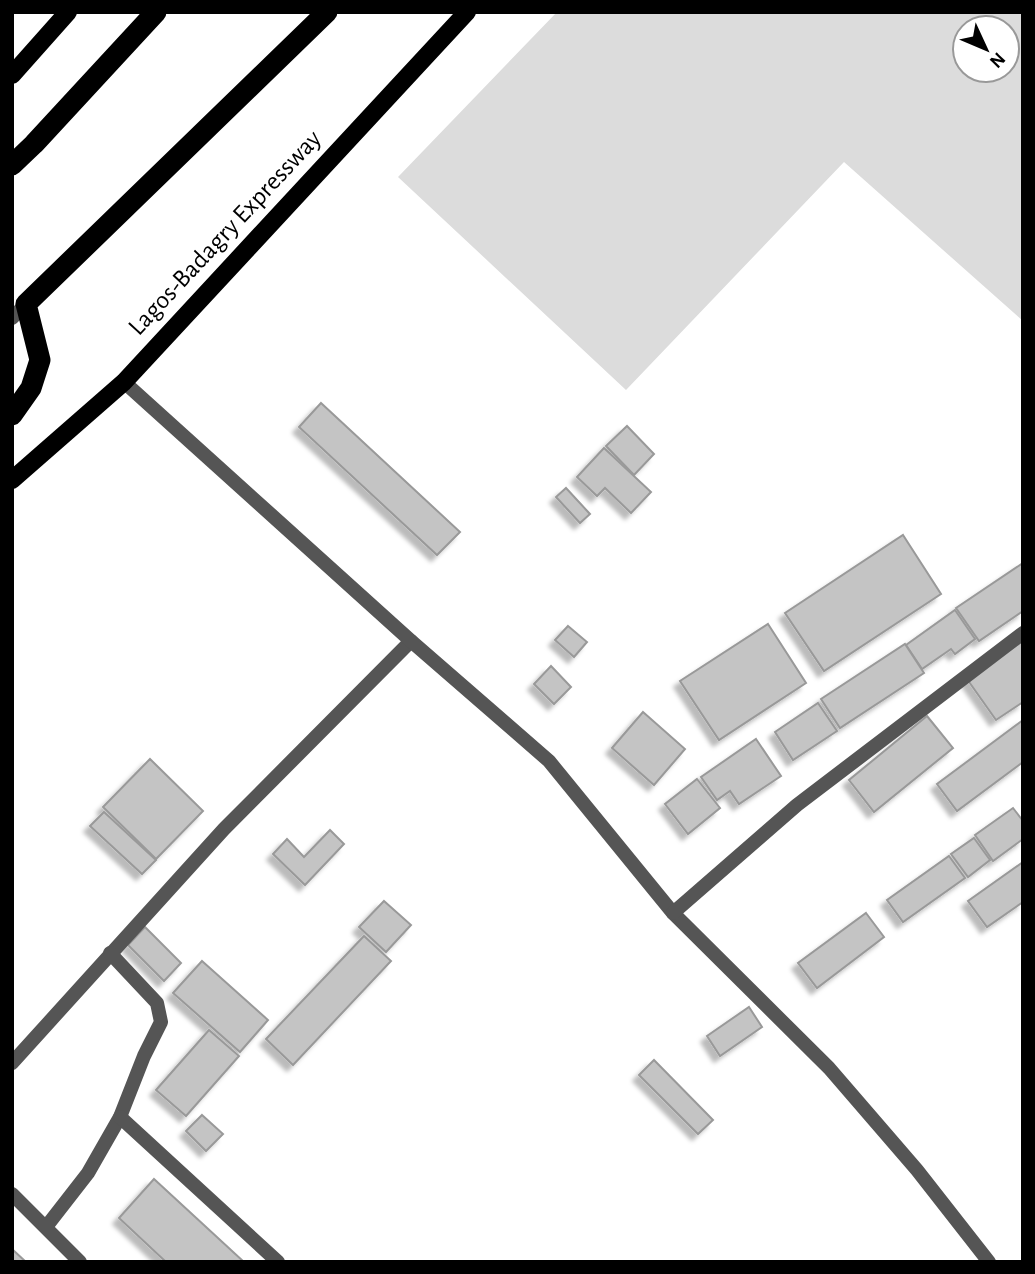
<svg xmlns="http://www.w3.org/2000/svg" width="1035" height="1274" font-family="'Alegreya Sans',sans-serif">
<style>
.green{fill:#dcdcdc;fill-rule:evenodd}
.building{fill:#c4c4c4;stroke:#999;stroke-width:2;filter:url(#shadow)}
.lines{fill:none;stroke-linecap:round;stroke-linejoin:round}
.lane{stroke:#555;stroke-width:14}
.street{stroke:#555;stroke-width:14}
.primary{stroke:#000;stroke-width:18}
.highway{stroke:#000;stroke-width:21}
.labels{text-anchor:middle;stroke-width:5;stroke-linejoin:round;paint-order:stroke}
.street-label{font-size:26px;fill:#000;stroke:#fff}
</style>
<defs>
<filter id="shadow"><feDropShadow dx="-6" dy="6" stdDeviation="2" flood-color="#0004"/></filter>
</defs>
<rect width="100%" height="100%" fill="#fff"/>
<path class="green" d="M557 12H1023V321L844 162 626 390 398 177ZM965 28H1007V70H965Z"/>
<g class="building">
<path d="M321 403 460 532 437 555 299 427Z"/>
<path d="M627 426 654 454 634 475 606 446Z"/>
<path d="M604 448 651 492 631 513 605 488 597 496 577 477Z"/>
<path d="M566 488 590 514 580 523 556 497Z"/>
<path d="M903 535 941 594 824 671 785 613Z"/>
<path d="M1023 563V611L979 641 956 608Z"/>
<path d="M955 610 975 639 955 654 951 649 922 669 906 645Z"/>
<path d="M768 624 806 683 719 740 680 681Z"/>
<path d="M568 626 587 642 574 657 555 640Z"/>
<path d="M1023 641V702L996 720 967 679Z"/>
<path d="M905 644 924 673 840 728 821 699Z"/>
<path d="M551 666 571 687 554 704 534 684Z"/>
<path d="M818 703 837 731 793 760 775 732Z"/>
<path d="M643 712 685 749 654 785 612 748Z"/>
<path d="M927 716 953 748 874 812 849 780Z"/>
<path d="M1023 720V762L957 811 937 784Z"/>
<path d="M756 739 781 776 739 804 730 791 717 800 701 777Z"/>
<path d="M150 759 203 811 156 859 103 807Z"/>
<path d="M697 779 720 808 688 834 665 804Z"/>
<path d="M1013 808 1023 821V839L993 861 975 835Z"/>
<path d="M104 812 156 860 142 874 90 826Z"/>
<path d="M330 830 344 844 305 885 273 854 287 839 304 857Z"/>
<path d="M974 838 990 860 968 877 951 854Z"/>
<path d="M949 856 965 878 903 922 887 900Z"/>
<path d="M1023 862V902L987 927 968 901Z"/>
<path d="M384 901 411 925 386 952 359 927Z"/>
<path d="M866 913 884 937 817 988 798 963Z"/>
<path d="M145 927 181 963 164 981 128 945Z"/>
<path d="M364 936 391 961 293 1065 266 1039Z"/>
<path d="M202 961 268 1020 240 1052 173 993Z"/>
<path d="M749 1007 762 1027 720 1056 707 1036Z"/>
<path d="M209 1030 239 1056 186 1116 156 1090Z"/>
<path d="M654 1060 713 1120 698 1134 639 1075Z"/>
<path d="M202 1115 223 1134 206 1151 186 1131Z"/>
<path d="M154 1179 244 1262H166L119 1218Z"/>
<path d="M12 1249 26 1262H12Z"/>
</g>
<g class="lines">
<g class="lane">
<path d="M12 318 26 304"/>
<path d="M12 1063 224 829 411 641"/>
<path d="M46 1227 88 1173 120 1117 144 1056 161 1022 157 1003 110 953"/>
</g>
<g class="street">
<path d="M124 382 411 641 549 761 673 913 829 1068 917 1170 989 1262"/>
<path d="M673 913 797 805 1023 633"/>
<path d="M120 1117 278 1262"/>
<path d="M12 1194 80 1262"/>
</g>
<g class="primary">
<path d="M12 75 68 12"/>
<path d="M12 480 124 382 467 12"/>
</g>
<g class="highway">
<path d="M12 165 34 144 156 12"/>
<path d="M12 415 31 388 40 360 26 304 327 12"/>
</g>
</g>
<g class="labels">
<g class="street-label">
<text transform="translate(224 232) rotate(-47)" y="9">Lagos-Badagry Expressway</text>
</g>
</g>
<rect width="1035" height="1274" fill="none" stroke="#000000" stroke-width="28"/>
<g transform="translate(986 49) rotate(134)"><circle r="33" fill="#ffffff" stroke="#999999" stroke-width="2"/>
<path d="M0-5L12 26L0 18L-12 26Z" fill="#000000"/>
<text y="-10" font-size="19" font-weight="bold" text-anchor="middle" fill="#000000">N</text>
</g>
</svg>
